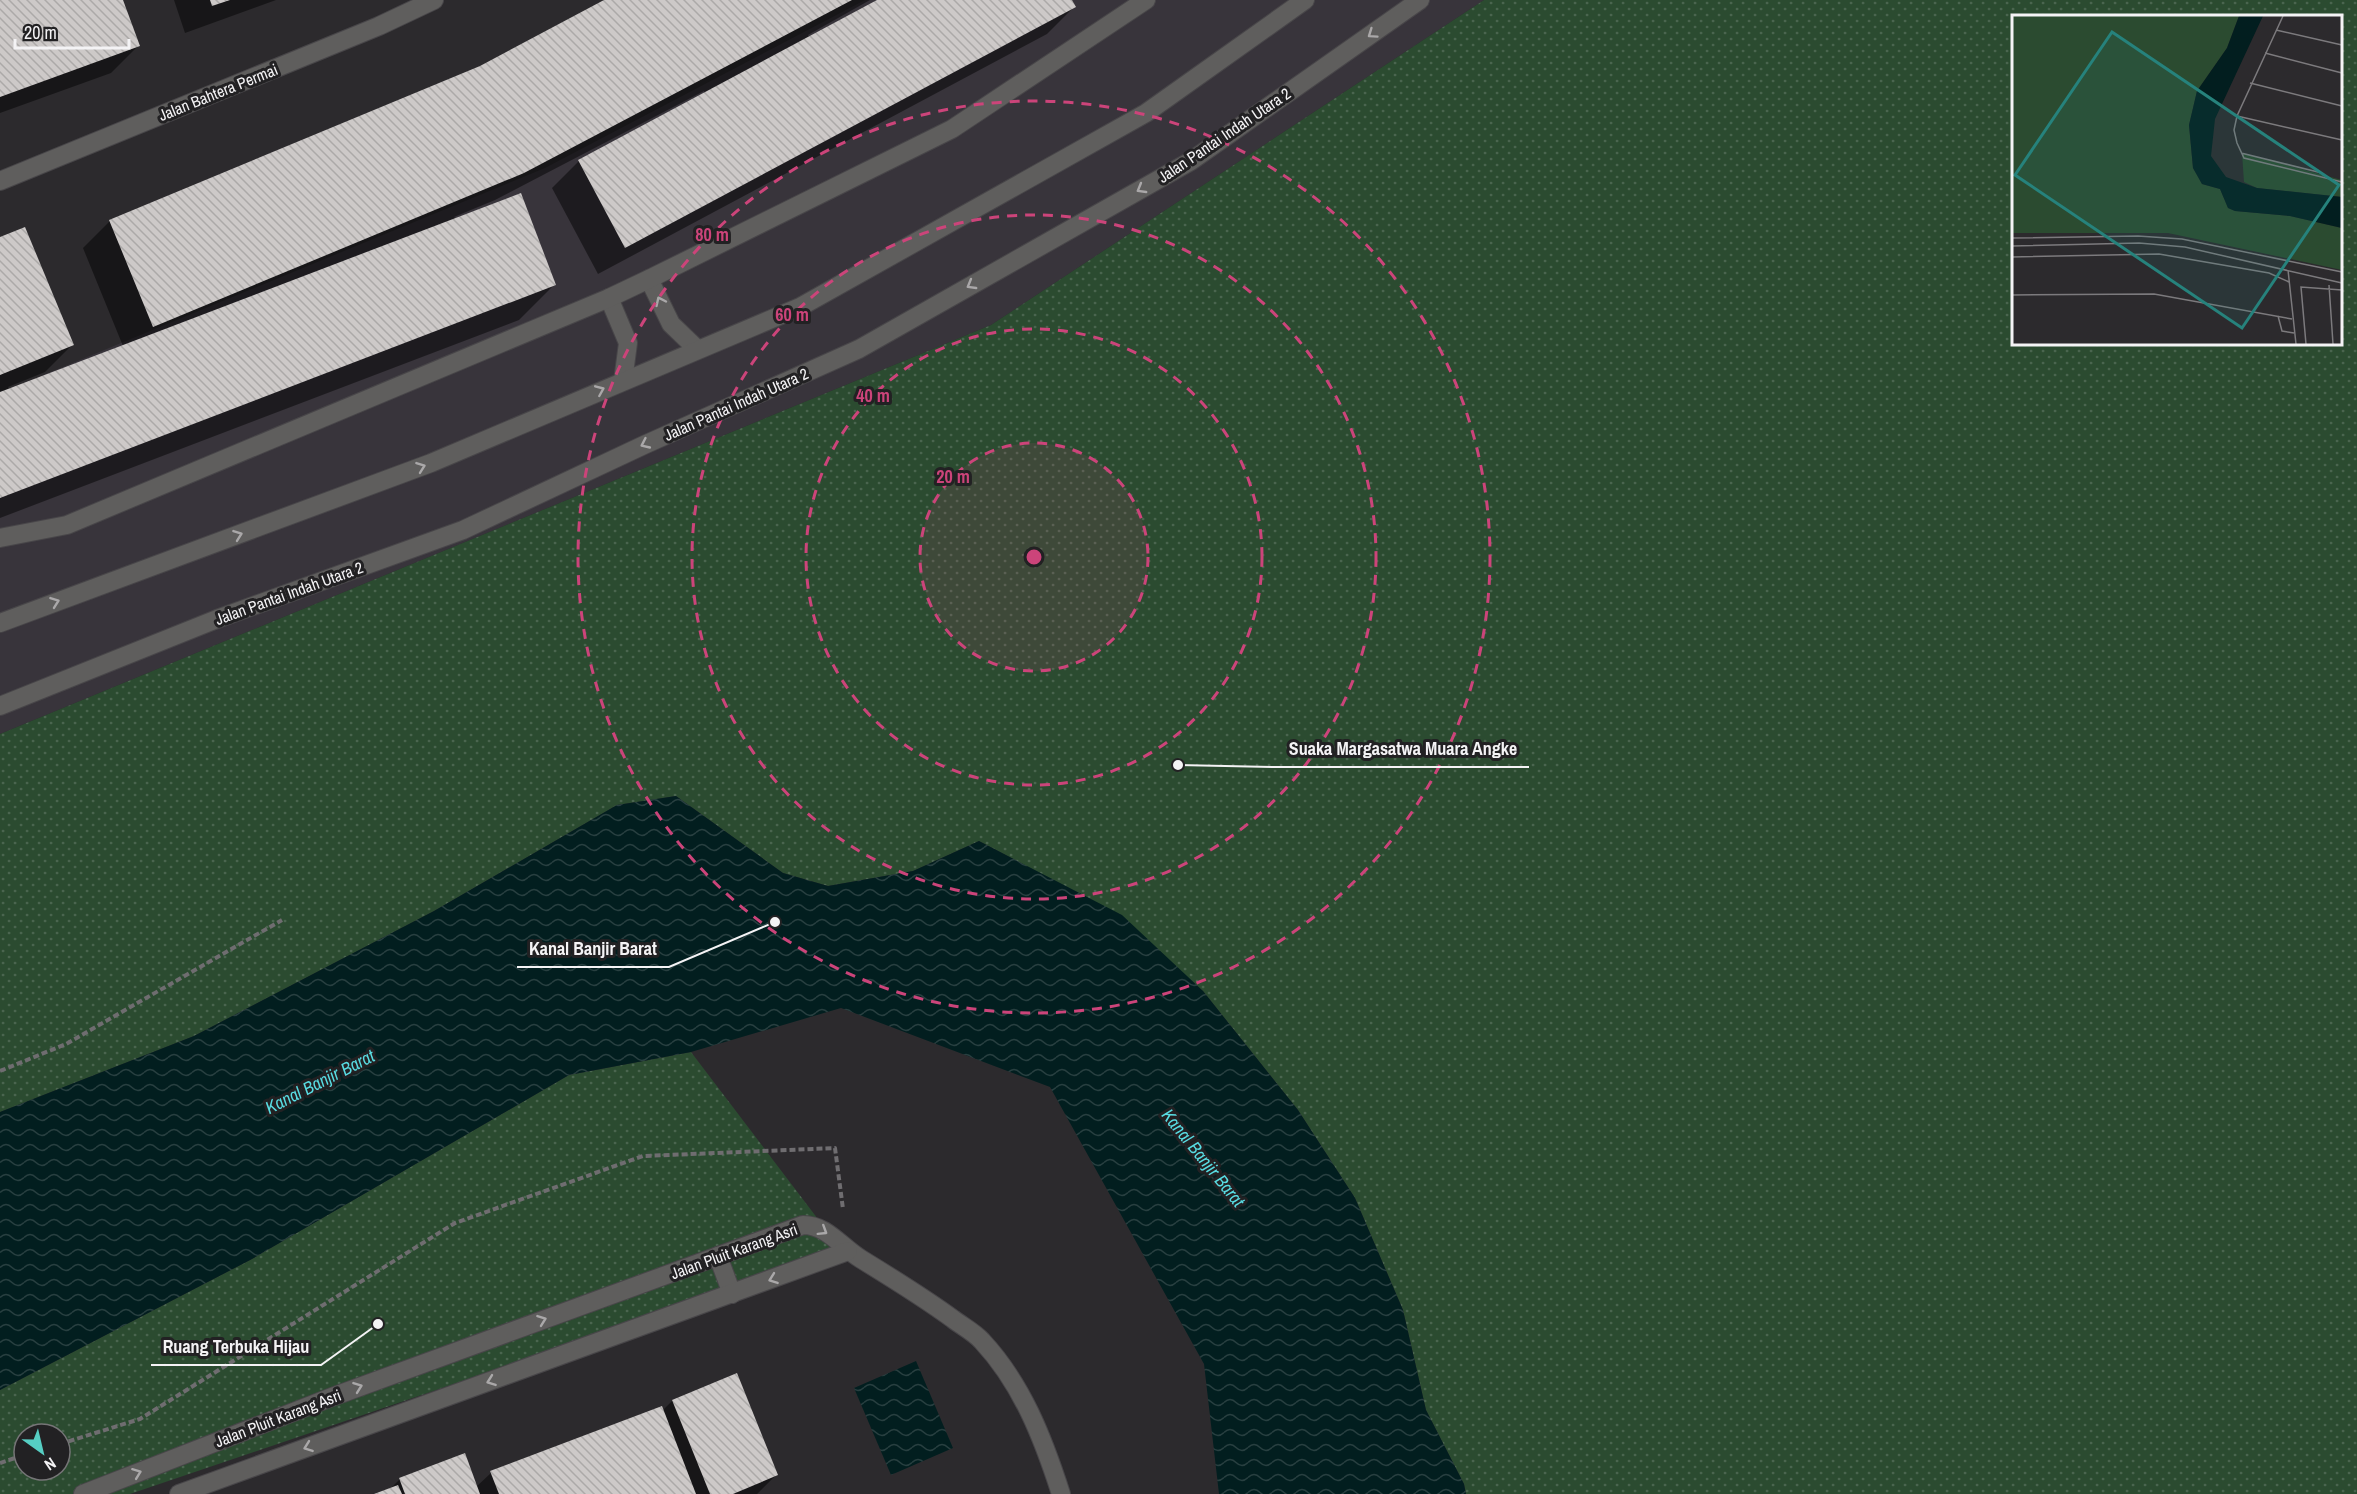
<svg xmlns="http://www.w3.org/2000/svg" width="2357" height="1494" font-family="'Archivo Narrow',sans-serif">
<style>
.built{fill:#38343b}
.park{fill:url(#park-dots);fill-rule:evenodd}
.water{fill:url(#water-waves)}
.shadow{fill:#0007}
.building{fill:url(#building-back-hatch)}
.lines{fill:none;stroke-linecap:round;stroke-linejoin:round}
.minor-casing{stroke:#484649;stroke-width:20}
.path{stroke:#6f6d70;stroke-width:4;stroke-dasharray:6 3;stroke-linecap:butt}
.minor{stroke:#5f5e5d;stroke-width:18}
.oneway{stroke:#aaa8a9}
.ring{fill:none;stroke:#cc447a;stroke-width:3;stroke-dasharray:10 8}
.labels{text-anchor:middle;stroke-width:6;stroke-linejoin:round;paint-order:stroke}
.street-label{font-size:16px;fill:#f4f3f5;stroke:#222123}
.water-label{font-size:18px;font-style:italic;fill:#58dce2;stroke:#222123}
.inset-road{fill:none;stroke:#7c7a7d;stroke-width:1.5}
.view{fill:#26827c;fill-opacity:0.15;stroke:#26827c;stroke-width:3}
.inset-edge{fill:none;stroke:#f4f3f5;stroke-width:3}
.centre{fill:#cc447a;stroke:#222123;stroke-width:3}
.ring-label{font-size:18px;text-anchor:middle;font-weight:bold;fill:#cc447a;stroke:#222123;stroke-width:6;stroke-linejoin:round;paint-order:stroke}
.leader{fill:none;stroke:#f4f3f5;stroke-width:2}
.callout-dot{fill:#f4f3f5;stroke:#222123;stroke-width:2}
.callout-label{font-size:18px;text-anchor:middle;font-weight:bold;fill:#f4f3f5;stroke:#222123;stroke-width:6;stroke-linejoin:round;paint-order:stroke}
</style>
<defs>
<pattern id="park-dots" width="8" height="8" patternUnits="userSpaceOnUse" patternTransform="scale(1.5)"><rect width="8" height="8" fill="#2b4b30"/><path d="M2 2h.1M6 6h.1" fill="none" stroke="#4a654f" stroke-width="1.8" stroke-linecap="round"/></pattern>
<pattern id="water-waves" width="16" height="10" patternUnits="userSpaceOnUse" patternTransform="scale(1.5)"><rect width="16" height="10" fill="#021e1f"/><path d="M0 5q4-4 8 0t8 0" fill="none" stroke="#283f40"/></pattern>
<pattern id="building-back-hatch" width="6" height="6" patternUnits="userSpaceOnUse" patternTransform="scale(1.5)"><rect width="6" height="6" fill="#cdc9c8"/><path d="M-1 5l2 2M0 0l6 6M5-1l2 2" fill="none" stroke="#aca9a8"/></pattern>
</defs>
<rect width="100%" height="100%" fill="#2c2a2d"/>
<path class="built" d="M865 0H1484L991 325 0 734V393L545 168Z"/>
<g class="park">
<path d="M1484 0H2357V1494H1466L1464 1484 1426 1410 1403 1310 1355 1198 1298 1110 1203 991 1021 863 979 841 913 871 828 886 783 873 676 796 617 805 434 911 194 1036 0 1112V734L991 325ZM2014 16H2340V344H2014Z"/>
<path d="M691 1052 843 1252 130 1494H0V1390L252 1259 569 1075ZM24 1434H60V1470H24Z"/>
</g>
<g class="water">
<path d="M676 796 783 873 828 886 913 871 979 841 1122 915 1203 991 1298 1110 1355 1198 1403 1310 1426 1410 1464 1484 1466 1494H1219L1204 1364 1050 1087 841 1008 691 1052 569 1075 252 1259 0 1390V1112L194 1036 434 911 617 805Z"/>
<path d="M916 1361 953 1448 891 1475 854 1388Z"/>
</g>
<g class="shadow">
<path d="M0 0H121L138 46 111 73 0 113Z"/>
<path d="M174 0H276L185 33Z"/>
<path d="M607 0H870L808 35 810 38 880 0H1070L1074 7 1047 34 598 274 552 188 579 161 705 94 704 91 495 200 454 217 554 285 519 320 0 518V239L72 345 45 372 8 387 10 390 123 346 83 248 110 221 480 67Z"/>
<path d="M736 1375 776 1475 757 1494H377L390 1489 400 1479 476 1487 491 1473 662 1411 672 1401Z"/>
</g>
<g class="building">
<path d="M0 0H123L140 46 0 97Z"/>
<path d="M210 0H230L212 6Z"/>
<path d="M604 0H852L524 173 153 327 109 220 480 66Z"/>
<path d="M877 0H1072L1076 7 625 248 578 160Z"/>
<path d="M521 193 556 285 0 498V392Z"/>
<path d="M25 227 74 345 0 375V237Z"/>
<path d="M737 1373 778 1475 733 1494H710L672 1400Z"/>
<path d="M662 1406 696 1494H499L490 1471Z"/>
<path d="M465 1453 480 1494H405L399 1478Z"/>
<path d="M398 1485 402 1494H374Z"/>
</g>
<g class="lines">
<defs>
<g id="minor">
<path d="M0 181 379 26 434 0"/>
<path d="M649 279 671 324 697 349"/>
<path d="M609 298 628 343 623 381"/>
<path d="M0 538 67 525 609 298 649 279 952 129 1146 0"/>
<path d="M0 623 431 463 800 307 1146 113 1305 0"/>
<path d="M0 706 217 619 463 530 644 445 859 349 1191 161 1420 0"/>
<path d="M718 1256 732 1294"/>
<path d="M83 1494 332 1397 803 1225C827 1225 841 1247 861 1259 892 1278 923 1297 953 1319 962 1326 974 1332 982 1341 1022 1384 1043 1438 1061 1494"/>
<path d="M179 1494 848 1251"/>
</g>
</defs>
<use href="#minor" class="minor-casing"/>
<g class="path">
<path d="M0 1071 66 1044 282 920"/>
<path d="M60 1444 140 1419 455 1223 643 1156 835 1148 843 1209"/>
<path d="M0 1463 24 1455"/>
</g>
<use href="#minor" class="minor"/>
</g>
<defs><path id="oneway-chevron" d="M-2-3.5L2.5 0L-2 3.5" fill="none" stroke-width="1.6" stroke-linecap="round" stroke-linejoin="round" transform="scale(1.5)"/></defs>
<g class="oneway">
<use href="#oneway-chevron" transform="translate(1372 34) rotate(145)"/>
<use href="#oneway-chevron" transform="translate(1141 189) rotate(150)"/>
<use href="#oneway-chevron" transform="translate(971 285) rotate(150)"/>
<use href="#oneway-chevron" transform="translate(660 301) rotate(-115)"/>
<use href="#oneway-chevron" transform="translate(600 390) rotate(-23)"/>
<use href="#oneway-chevron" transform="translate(645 444) rotate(155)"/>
<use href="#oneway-chevron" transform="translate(421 467) rotate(-20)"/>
<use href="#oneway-chevron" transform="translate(238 535) rotate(-20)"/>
<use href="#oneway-chevron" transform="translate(55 602) rotate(-20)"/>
<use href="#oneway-chevron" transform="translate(823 1231) rotate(32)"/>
<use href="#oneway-chevron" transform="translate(773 1279) rotate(160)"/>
<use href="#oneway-chevron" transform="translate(542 1320) rotate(-20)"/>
<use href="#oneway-chevron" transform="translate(491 1381) rotate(160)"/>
<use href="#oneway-chevron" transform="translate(358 1387) rotate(-20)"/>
<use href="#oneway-chevron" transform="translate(308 1447) rotate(160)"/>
<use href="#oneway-chevron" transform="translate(137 1473) rotate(-21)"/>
</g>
<circle cx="1034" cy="557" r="114" fill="#cc447a" fill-opacity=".12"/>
<g class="ring">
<circle cx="1034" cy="557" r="114"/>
<circle cx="1034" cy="557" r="228"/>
<circle cx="1034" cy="557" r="342"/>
<circle cx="1034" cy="557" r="456"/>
</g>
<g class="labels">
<g class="street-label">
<text transform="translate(218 92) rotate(-22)" y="6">Jalan Bahtera Permai</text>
<text transform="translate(1224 135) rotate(-34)" y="6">Jalan Pantai Indah Utara 2</text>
<text transform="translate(736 404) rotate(-24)" y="6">Jalan Pantai Indah Utara 2</text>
<text transform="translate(289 593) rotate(-20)" y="6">Jalan Pantai Indah Utara 2</text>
<text transform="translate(734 1251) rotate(-20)" y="6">Jalan Pluit Karang Asri</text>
<text transform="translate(278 1418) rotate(-21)" y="6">Jalan Pluit Karang Asri</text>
</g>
<g class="water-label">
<text transform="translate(320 1082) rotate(-27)" y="6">Kanal Banjir Barat</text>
<text transform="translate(1203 1158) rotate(51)" y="6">Kanal Banjir Barat</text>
</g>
</g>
<g transform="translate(2012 15)">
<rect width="330" height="330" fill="#2c2a2d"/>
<path d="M0 1H227L215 33 185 76 177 110 181 153 190 169 208 174 216 193 223 196 278 201 330 213V255L156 218H0ZM230 138 330 165V182L245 173 232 167Z" fill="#2b4b30"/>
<path d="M227 1H251L203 104 199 141 214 162 245 173 330 182V213L278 201 223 196 216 193 208 174 190 169 181 153 177 110 185 76 215 33Z" fill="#021e1f"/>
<path class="inset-road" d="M271 1 225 101 222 115 225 128 232 143 330 167M264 15 330 30M253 38 330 58M238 68 330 91M225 101 330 125M229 138 310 158M0 223 126 221 170 224 330 257M0 231 127 228 173 232 330 268M0 242 147 239 257 258 277 267M276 255 284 329M317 270 321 329M0 280 142 279 280 304M266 301 270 316 282 318M294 329 289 272 330 275"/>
<path class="view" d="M100 17 327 170 230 313 3 160Z"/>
<rect width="330" height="330" class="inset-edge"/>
</g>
<circle cx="1034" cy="557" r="9" class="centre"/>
<g class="ring-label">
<text x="712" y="241">80 m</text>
<text x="792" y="321">60 m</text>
<text x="873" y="402">40 m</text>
<text x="953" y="483">20 m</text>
</g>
<path class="leader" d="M1178 765L1276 767H1529M775 922L669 967H517M378 1324L321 1365H151"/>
<g class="callout-dot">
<circle cx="1178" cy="765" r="6"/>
<circle cx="775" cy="922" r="6"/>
<circle cx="378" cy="1324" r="6"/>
</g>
<g class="callout-label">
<text x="1403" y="755">Suaka Margasatwa Muara Angke</text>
<text x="593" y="955">Kanal Banjir Barat</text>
<text x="236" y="1353">Ruang Terbuka Hijau</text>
</g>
<g transform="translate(42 1452) rotate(146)"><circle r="28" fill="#222123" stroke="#767577" stroke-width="1.5"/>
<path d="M0-4.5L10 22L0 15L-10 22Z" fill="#56cec3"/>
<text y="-9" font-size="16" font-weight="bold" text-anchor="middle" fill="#f4f3f5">N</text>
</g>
<path d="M15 39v9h114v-9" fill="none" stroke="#f4f3f5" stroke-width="3"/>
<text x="24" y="39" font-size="18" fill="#f4f3f5" stroke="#222123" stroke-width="4.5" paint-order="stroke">20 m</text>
</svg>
